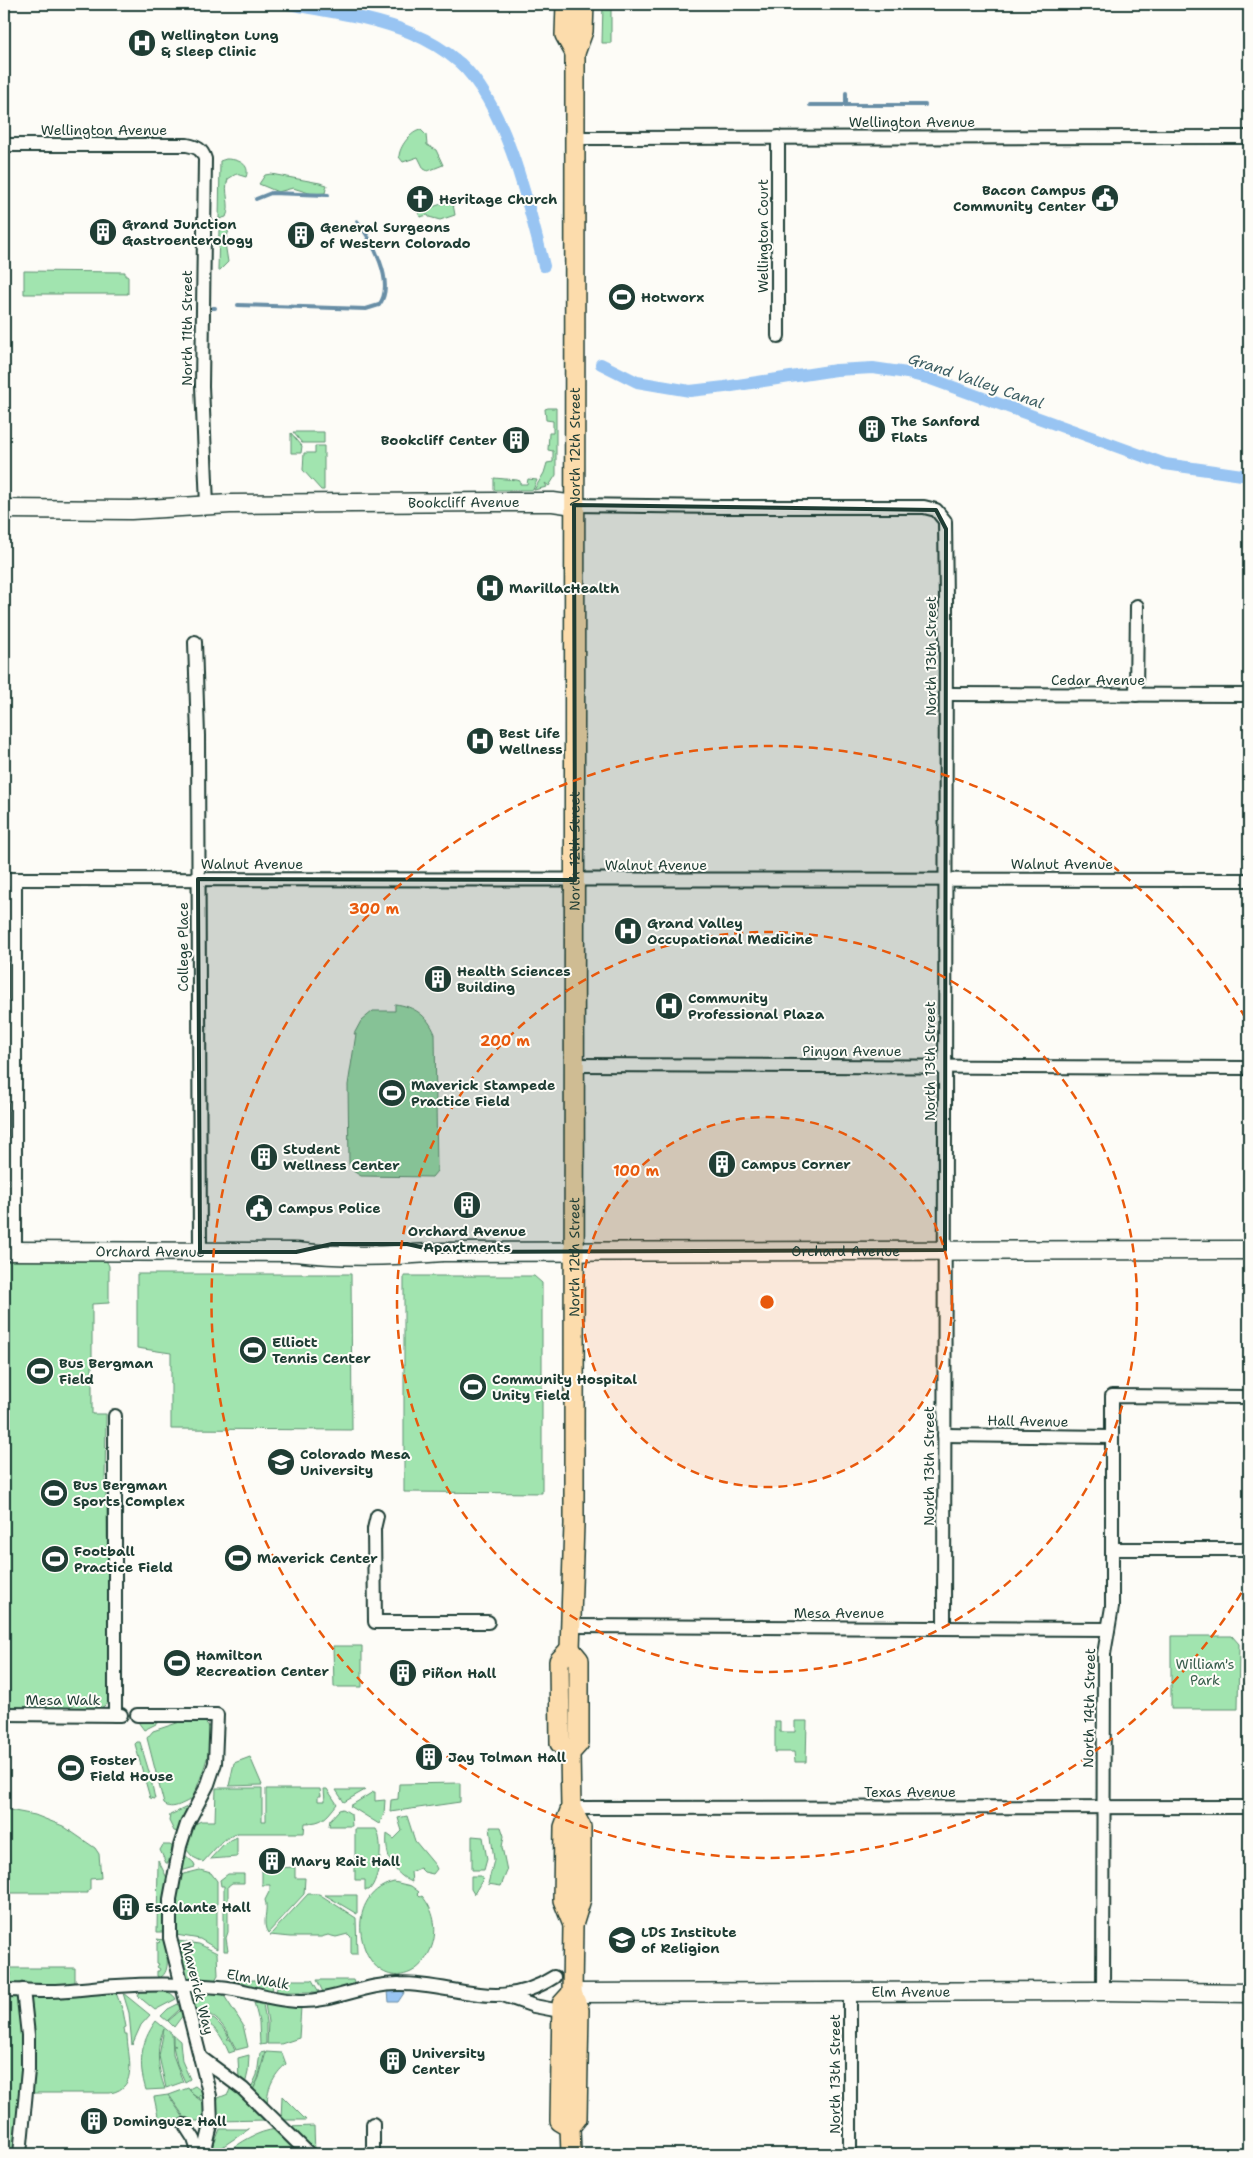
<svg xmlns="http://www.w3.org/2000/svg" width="1253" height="2158" font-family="'Shantell Sans',sans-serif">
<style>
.green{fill:#a1e4af;stroke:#609072}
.water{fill:#98c4f2;stroke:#688ea6}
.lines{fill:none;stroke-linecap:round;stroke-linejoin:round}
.stream{stroke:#688ea6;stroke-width:4}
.canal{stroke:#98c4f2;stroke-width:12}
.street-casing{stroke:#1f3d34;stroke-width:16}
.secondary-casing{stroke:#1f3d34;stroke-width:21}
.primary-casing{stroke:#1f3d34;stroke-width:22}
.street{stroke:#fdfcf7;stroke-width:12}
.secondary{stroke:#fdfcf7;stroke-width:18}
.primary{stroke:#fcdcac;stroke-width:19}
.marked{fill:#1f3d34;fill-opacity:0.2;stroke:#1f3d34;stroke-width:4;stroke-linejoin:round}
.ring{fill:none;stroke:#e8590c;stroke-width:2.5;stroke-dasharray:9 6}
.labels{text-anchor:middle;stroke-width:4;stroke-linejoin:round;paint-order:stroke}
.poi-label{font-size:14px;font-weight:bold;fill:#1f3d34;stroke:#fdfcf7;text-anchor:start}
.street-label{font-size:14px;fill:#1f3d34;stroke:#fdfcf7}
.park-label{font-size:14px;fill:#395e4d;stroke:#fdfcf7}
.water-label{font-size:15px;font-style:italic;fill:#3d5f64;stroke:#fdfcf7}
.centre{fill:#e8590c;stroke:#fdfcf7;stroke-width:2.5}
.ring-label{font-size:15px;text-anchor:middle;font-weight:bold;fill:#e8590c;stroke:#fdfcf7;stroke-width:4;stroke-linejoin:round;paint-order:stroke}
</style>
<rect width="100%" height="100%" fill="#fdfcf7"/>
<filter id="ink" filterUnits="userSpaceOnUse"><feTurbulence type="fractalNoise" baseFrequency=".02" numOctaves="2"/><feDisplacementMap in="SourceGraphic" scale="10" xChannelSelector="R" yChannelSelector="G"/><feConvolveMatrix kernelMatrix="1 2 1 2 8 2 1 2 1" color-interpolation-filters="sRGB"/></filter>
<g filter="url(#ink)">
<g class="green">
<path d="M603 4H611V43H602Z"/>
<path d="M421 130 426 135 427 145 436 150 443 165 428 171 424 169 418 157 403 162 399 157C399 147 411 131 421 130Z"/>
<path d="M226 159C238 159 251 164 246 177L236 174 228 179C223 192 232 205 226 217L219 219 220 161Z"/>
<path d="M271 174 320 183 327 185 325 193 312 194 293 188 278 192 259 184 265 175Z"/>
<path d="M450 201 453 204 455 215 440 220 429 217 428 215 420 217 418 212Z"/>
<path d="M219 230H229L225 243 228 262 220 270H218Z"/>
<path d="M24 271 125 272V276H128V294H24Z"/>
<path d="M548 408H556V475L549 486 545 483 547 487 534 490 544 473 547 463 553 462V451L548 450 549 433H553V421L546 420 545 409Z"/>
<path d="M293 432H324V443H302Z"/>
<path d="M291 433 302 446 301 453H291Z"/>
<path d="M315 446H324V490H321L303 470 304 453H315Z"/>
<path d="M494 478 517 480 520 481V484H527L528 479 537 480 533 490H494Z"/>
<path d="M395 1004C414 1006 428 1016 435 1034L437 1171 432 1177 361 1176 353 1171 349 1164 348 1085 356 1034H354L361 1021 373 1011H395Z"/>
<path d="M103 1259 107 1262 109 1266V1303L92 1304V1414H106L105 1483 107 1508 109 1702 100 1709H4V1260Z"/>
<path d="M137 1274H351L352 1430 171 1429V1353L137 1348Z"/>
<path d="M404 1276H534L542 1283V1493L404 1492Z"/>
<path d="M1171 1636H1232L1239 1644 1238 1709H1171Z"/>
<path d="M333 1646H362V1687H334Z"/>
<path d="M160 1720V1722L144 1730 138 1722Z"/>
<path d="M186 1720C192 1720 201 1719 206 1723 220 1734 198 1785 192 1799 183 1803 172 1811 164 1804L147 1738 153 1731Z"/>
<path d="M775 1721H780V1732H795V1721H807L806 1762H795L794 1752H775Z"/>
<path d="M137 1742H140L150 1775 155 1799 150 1798 135 1744Z"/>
<path d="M250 1757 262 1785 229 1786 234 1763Z"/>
<path d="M460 1783V1802L390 1812 391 1800 398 1799 399 1784Z"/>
<path d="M216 1788H262V1821H266V1789H320L321 1796H318V1801H325L324 1789H327L337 1804C326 1818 323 1823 305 1823L304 1833H237L222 1841 203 1862 193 1857 185 1848 186 1844H188L189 1840H187L193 1825 201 1821H215Z"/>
<path d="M336 1790H365L344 1802Z"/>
<path d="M373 1792H375V1801L385 1800 384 1814 379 1824 350 1806Z"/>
<path d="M187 1807 178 1832 174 1831 169 1821 170 1815Z"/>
<path d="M4 1809 35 1815 63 1826 95 1848 99 1854 101 1878 90 1879V1890L88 1891V1893H4Z"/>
<path d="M343 1809 351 1814 352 1826H329L330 1820 339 1810Z"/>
<path d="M407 1816 415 1841 435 1865 437 1869 433 1874 424 1872 420 1868 411 1872 412 1882C392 1873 385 1856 387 1834L394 1839 402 1831 398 1818Z"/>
<path d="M490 1827H501L504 1836 502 1847 507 1871 501 1886 488 1884 494 1860Z"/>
<path d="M355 1829H376C384 1841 380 1880 369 1890H365V1880H355Z"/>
<path d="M472 1836 483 1837 487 1859 484 1870H472Z"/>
<path d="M237 1837V1857L210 1859 225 1843Z"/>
<path d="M163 1845H170L173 1847 168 1863H166L160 1850Z"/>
<path d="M184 1854 194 1863 195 1867 181 1871Z"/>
<path d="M158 1860 167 1878 163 1932H157Z"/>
<path d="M295 1867V1878H305L304 1894 268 1933C261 1923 269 1910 265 1900L270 1890V1885H262V1869Z"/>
<path d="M200 1870 211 1873 217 1881V1949L200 1939 176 1935 175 1905H177L178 1901H176L180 1875Z"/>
<path d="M228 1874H244V1883H232L228 1886V1932L226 1938 228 1951H224V1886H221L220 1880Z"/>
<path d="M471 1876H481L483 1879 474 1894 471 1889Z"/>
<path d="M394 1882 411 1886 419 1892 417 1894 420 1897 422 1896C434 1910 438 1929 432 1946 428 1957 421 1967 411 1972 363 1995 335 1896 394 1882Z"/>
<path d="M308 1894H319L356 1918 357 1954H351V1937L348 1934 336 1937 328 1935 321 1937H290L270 1935Z"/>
<path d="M325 1895H357V1914Z"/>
<path d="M157 1939 164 1940C166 1952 172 1970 160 1978L157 1976V1971H159L160 1969 157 1967 159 1964 157 1963V1943L160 1942Z"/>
<path d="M178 1941 199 1944 217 1953 218 1975 215 1980H190L186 1978 176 1942Z"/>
<path d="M8 1968H75V1983L26 1985V1982H21L20 1984H10L8 1976H11V1973H8Z"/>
<path d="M233 1980H274L272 1991Z"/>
<path d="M279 1980H312L319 1992H276Z"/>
<path d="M317 1980H353L355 1985 323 1992Z"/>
<path d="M140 1991C152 1991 169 1987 176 1999L155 2010 138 1996Z"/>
<path d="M116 1993 123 2011 126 2027 124 2028 125 2034H127C127 2055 140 2088 110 2093H29V1999L31 1997H60Z"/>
<path d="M123 1993 150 2015 141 2025 132 2045 129 2013Z"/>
<path d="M207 1993 223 1994 243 2025 248 2047 236 2050C228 2031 217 2011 194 2011 192 2001 197 1995 207 1993Z"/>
<path d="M4 1996H18L25 2038 16 2154H4Z"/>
<path d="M254 2002 263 2004 266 2022V2044L260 2045 259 2022Z"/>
<path d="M178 2004 180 2009 167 2021 161 2016 168 2009Z"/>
<path d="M265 2004 301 2007 299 2038 281 2044H267L268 2022Z"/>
<path d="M181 2010 183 2015 174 2027 168 2021Z"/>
<path d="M194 2012C212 2014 220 2023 229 2037L227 2039H230L235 2051 229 2053C222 2036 214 2023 196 2018Z"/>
<path d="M156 2021 172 2034 173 2055 183 2082 166 2088 159 2056 164 2029C155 2048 158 2070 165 2089L146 2090C138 2064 140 2043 156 2021Z"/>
<path d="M173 2035 180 2041 182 2061 190 2079 185 2082 177 2064 173 2046H176L173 2045Z"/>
<path d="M265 2052 258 2079 252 2092 250 2090 257 2075 260 2053Z"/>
<path d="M266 2052 282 2053 286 2064C274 2074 265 2091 268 2106L252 2092 259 2078Z"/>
<path d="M249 2055 248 2072 245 2085 239 2079 238 2058Z"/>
<path d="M232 2084 266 2120 218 2121 216 2119V2099L228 2094Z"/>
<path d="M195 2086 204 2093V2102L199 2098 200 2095 198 2098 192 2094 204 2103 205 2119 202 2121H187L169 2095 188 2088 192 2093 189 2089Z"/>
<path d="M168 2095 186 2121H159L154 2097Z"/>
<path d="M282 2096 306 2120H281Z"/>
<path d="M314 2126 315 2154 287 2127Z"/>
<path d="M220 2129H249L225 2145 215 2154H210Z"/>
<path d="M277 2129 303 2154H225C241 2142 257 2131 277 2129Z"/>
</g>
<path class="water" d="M406 1990 398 2002H389L388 1991Z"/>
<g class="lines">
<g class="stream">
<path d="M846 93V105"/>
<path d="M810 105H925"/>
<path d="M256 199 271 193 328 195"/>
<path d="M238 305 366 309 379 305C396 283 372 240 357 221"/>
<path d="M213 308H215"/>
</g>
<g class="canal">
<path d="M289 4C329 12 373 17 411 33 428 40 446 51 460 63 506 105 529 206 544 266"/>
<path d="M601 364 637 382 690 391 725 387 836 370 873 368 907 373 931 379 1165 464 1249 476"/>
</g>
<defs>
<g id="street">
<path d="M778 137V336"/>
<path d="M575 138 1249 137"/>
<path d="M4 145H187C197 147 202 149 205 159L202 386 207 505"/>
<path d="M574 505 720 507H924L936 510 945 521 946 601 944 1628"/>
<path d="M195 642 198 736 200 1252"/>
<path d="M946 694 1249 695"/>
<path d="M1136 695 1137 606"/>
<path d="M4 879 1249 880"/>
<path d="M15 879V1251"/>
<path d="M574 1065 1249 1068"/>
<path d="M944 1435 1112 1437"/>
<path d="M377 1516 374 1529 375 1622H488"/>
<path d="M1112 1549H1249"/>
<path d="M570 1626 1108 1629"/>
<path d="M4 1714 121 1715"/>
<path d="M115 1715V1416"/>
<path d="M137 1715H217L215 1763 208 1784 187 1824 180 1846 170 1899V1938L210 2096 211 2125 204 2154"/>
<path d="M571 1808 1249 1807"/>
<path d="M4 1990C19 1990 34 1991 49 1991 72 1991 94 1987 117 1986 150 1984 185 1984 219 1987 247 1989 272 2001 300 2001 334 2002 366 1983 400 1984 458 1984 498 2013 554 1977"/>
<path d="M1103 1991 1104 1654 1112 1607V1396L1249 1397"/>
<path d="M850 1993V2154"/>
<path d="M503 1995 534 2006 555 2010"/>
<path d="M200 2057 243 2089 309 2154"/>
<path d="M373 2124V2154"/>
<path d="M185 2125 194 2139 199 2154"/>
<path d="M20 2154 28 2070V2035L23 1990"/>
</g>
<g id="secondary">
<path id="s1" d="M4 509 131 510 230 504 496 502H553L574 505"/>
<path id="s2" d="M4 1251 296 1252C345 1258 395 1256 443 1252L1249 1250"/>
<path id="s3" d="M572 1993 1103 1991 1249 1993"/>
</g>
<g id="primary">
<path d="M566 4 565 35 575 53"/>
<path id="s4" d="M570 1649 574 1524 575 53 583 31 584 4"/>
<path d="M570 1753 560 1743 559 1661 570 1649 579 1660V1743L570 1753 571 1808 564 1827 563 1900 573 1925"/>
<path d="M571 1808 581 1827V1899L573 1925 572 1993"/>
<path d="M570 2127 560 2121 562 2004 572 1993 579 2010 577 2118 570 2127 571 2154"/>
</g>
</defs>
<use href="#street" class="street-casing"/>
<use href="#secondary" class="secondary-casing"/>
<use href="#primary" class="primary-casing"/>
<use href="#street" class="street"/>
<use href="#secondary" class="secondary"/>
<use href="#primary" class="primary"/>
</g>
</g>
<path class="marked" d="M574 505 936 510 946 529 945 1250 443 1252 407 1244H332L296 1252H200L198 879 575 880Z"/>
<circle cx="767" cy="1302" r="185" fill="#e8590c" fill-opacity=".12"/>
<g class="ring">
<circle cx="767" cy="1302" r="185"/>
<circle cx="767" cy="1302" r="370"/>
<path d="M1249 1580A556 556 0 1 1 1249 1024"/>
</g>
<defs>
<symbol id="hospital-disc" viewBox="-11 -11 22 22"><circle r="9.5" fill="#1f3d34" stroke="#fdfcf7"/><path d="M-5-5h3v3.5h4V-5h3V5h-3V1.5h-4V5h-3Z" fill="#fff"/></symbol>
<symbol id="civic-disc" viewBox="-11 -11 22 22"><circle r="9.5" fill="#1f3d34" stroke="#fdfcf7"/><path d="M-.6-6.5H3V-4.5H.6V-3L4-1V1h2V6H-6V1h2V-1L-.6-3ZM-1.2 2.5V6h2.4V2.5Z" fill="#fff"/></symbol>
<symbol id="church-disc" viewBox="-11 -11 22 22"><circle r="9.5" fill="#1f3d34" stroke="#fdfcf7"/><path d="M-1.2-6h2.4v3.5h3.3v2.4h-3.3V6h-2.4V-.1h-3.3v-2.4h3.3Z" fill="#fff"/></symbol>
<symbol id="building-disc" viewBox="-11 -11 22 22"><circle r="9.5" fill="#1f3d34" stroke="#fdfcf7"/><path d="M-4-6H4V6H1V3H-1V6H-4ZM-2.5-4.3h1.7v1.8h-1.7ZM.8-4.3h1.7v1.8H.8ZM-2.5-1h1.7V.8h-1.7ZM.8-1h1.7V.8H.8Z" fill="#fff"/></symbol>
<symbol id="stadium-disc" viewBox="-11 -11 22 22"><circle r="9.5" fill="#1f3d34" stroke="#fdfcf7"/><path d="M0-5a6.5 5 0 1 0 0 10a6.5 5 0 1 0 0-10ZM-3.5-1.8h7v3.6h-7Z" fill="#fff"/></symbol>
<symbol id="university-disc" viewBox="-11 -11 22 22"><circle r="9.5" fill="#1f3d34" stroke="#fdfcf7"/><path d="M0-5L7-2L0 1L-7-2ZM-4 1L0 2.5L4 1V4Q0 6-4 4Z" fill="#fff"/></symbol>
<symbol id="school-disc" viewBox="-11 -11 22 22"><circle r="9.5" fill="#1f3d34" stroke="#fdfcf7"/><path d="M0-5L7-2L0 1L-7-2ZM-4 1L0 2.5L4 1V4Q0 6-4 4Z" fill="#fff"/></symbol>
</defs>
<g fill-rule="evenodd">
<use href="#hospital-disc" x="126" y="27" width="32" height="32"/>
<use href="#civic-disc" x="1089" y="182" width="32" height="32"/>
<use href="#church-disc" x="404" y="183" width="32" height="32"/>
<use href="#building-disc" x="87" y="216" width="32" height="32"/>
<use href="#building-disc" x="285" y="219" width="32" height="32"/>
<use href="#stadium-disc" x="606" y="281" width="32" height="32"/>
<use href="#building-disc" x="856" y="413" width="32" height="32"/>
<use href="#building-disc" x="500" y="424" width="32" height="32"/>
<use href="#hospital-disc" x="474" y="572" width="32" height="32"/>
<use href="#hospital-disc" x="464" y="725" width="32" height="32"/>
<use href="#hospital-disc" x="612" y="915" width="32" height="32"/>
<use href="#building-disc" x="422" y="963" width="32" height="32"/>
<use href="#hospital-disc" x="653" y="990" width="32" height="32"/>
<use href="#stadium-disc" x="376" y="1077" width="32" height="32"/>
<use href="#building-disc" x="248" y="1141" width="32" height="32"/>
<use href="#building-disc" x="706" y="1148" width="32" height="32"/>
<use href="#building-disc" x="451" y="1189" width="32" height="32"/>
<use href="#civic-disc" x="243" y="1192" width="32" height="32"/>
<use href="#stadium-disc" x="237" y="1334" width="32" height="32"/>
<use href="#stadium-disc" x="24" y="1355" width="32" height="32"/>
<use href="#stadium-disc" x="457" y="1371" width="32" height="32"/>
<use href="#university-disc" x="265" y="1446" width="32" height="32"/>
<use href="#stadium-disc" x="38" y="1477" width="32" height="32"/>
<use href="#stadium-disc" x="222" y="1542" width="32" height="32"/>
<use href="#stadium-disc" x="39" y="1543" width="32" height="32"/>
<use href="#stadium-disc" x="161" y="1647" width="32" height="32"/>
<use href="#building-disc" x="387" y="1657" width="32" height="32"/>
<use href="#building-disc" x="413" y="1741" width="32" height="32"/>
<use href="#stadium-disc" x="55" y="1752" width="32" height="32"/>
<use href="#building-disc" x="256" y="1845" width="32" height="32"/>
<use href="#building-disc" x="110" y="1891" width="32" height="32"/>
<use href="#school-disc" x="606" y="1924" width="32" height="32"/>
<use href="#building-disc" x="377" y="2045" width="32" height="32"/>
<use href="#building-disc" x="78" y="2105" width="32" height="32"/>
</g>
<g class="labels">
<g class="poi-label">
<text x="161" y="40">Wellington Lung<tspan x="161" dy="16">&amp; Sleep Clinic</tspan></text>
<text x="1086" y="195" text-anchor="end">Bacon Campus<tspan x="1086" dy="16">Community Center</tspan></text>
<text x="439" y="204">Heritage Church</text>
<text x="122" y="229">Grand Junction<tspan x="122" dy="16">Gastroenterology</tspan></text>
<text x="320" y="232">General Surgeons<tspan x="320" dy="16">of Western Colorado</tspan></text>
<text x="641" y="302">Hotworx</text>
<text x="891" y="426">The Sanford<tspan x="891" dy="16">Flats</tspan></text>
<text x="497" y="445" text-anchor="end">Bookcliff Center</text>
<text x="509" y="593">MarillacHealth</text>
<text x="499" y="738">Best Life<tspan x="499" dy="16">Wellness</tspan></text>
<text x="647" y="928">Grand Valley<tspan x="647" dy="16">Occupational Medicine</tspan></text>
<text x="457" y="976">Health Sciences<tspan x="457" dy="16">Building</tspan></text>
<text x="688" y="1003">Community<tspan x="688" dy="16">Professional Plaza</tspan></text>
<text x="411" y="1090">Maverick Stampede<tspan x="411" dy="16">Practice Field</tspan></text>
<text x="283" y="1154">Student<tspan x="283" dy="16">Wellness Center</tspan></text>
<text x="741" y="1169">Campus Corner</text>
<text x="278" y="1213">Campus Police</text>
<text x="467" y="1236" text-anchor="middle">Orchard Avenue<tspan x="467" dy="16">Apartments</tspan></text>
<text x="272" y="1347">Elliott<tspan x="272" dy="16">Tennis Center</tspan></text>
<text x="59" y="1368">Bus Bergman<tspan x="59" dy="16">Field</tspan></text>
<text x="492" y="1384">Community Hospital<tspan x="492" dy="16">Unity Field</tspan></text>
<text x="300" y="1459">Colorado Mesa<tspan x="300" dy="16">University</tspan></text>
<text x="73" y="1490">Bus Bergman<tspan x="73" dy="16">Sports Complex</tspan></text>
<text x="74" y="1556">Football<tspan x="74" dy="16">Practice Field</tspan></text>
<text x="257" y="1563">Maverick Center</text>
<text x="196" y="1660">Hamilton<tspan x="196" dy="16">Recreation Center</tspan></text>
<text x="422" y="1678">Piñon Hall</text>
<text x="448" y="1762">Jay Tolman Hall</text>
<text x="90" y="1765">Foster<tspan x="90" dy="16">Field House</tspan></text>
<text x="291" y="1866">Mary Rait Hall</text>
<text x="145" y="1912">Escalante Hall</text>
<text x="641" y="1937">LDS Institute<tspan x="641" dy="16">of Religion</tspan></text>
<text x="412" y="2058">University<tspan x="412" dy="16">Center</tspan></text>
<text x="113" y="2126">Dominguez Hall</text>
</g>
<g class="street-label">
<text x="912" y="127">Wellington Avenue</text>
<text x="104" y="135">Wellington Avenue</text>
<text transform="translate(763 236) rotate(-90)" y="5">Wellington Court</text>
<text transform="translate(187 328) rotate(-90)" y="5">North 11th Street</text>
<text dy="5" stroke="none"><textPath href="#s4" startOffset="1202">North 12th Street</textPath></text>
<text dy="5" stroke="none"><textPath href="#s1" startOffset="460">Bookcliff Avenue</textPath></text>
<text transform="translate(931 656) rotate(-90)" y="5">North 13th Street</text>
<text x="1098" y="685">Cedar Avenue</text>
<text dy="5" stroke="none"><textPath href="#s4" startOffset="798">North 12th Street</textPath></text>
<text x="252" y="869">Walnut Avenue</text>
<text x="1062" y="869">Walnut Avenue</text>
<text x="656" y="870">Walnut Avenue</text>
<text transform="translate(183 947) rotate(-90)" y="5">College Place</text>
<text x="852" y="1056">Pinyon Avenue</text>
<text transform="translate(930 1061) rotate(-90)" y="5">North 13th Street</text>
<text dy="5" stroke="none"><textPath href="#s2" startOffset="842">Orchard Avenue</textPath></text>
<text dy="5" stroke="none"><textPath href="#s2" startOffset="146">Orchard Avenue</textPath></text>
<text dy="5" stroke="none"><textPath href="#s4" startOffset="392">North 12th Street</textPath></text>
<text transform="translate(1028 1421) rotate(1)" y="5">Hall Avenue</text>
<text transform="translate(929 1466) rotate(-90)" y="5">North 13th Street</text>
<text x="839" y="1618">Mesa Avenue</text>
<text x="63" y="1705">Mesa Walk</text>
<text transform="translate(1089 1708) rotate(-89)" y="5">North 14th Street</text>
<text x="910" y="1797">Texas Avenue</text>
<text transform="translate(258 1979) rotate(10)" y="5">Elm Walk</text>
<text transform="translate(198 1988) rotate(76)" y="5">Maverick Way</text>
<text dy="5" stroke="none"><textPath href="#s3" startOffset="339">Elm Avenue</textPath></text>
<text transform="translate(835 2074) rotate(-90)" y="5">North 13th Street</text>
</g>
<g class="park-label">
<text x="1205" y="1669">William's<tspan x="1205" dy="16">Park</tspan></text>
</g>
<g class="water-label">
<text transform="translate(976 381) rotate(19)" y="5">Grand Valley Canal</text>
</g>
</g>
<circle cx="767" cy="1302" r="8" class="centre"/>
<g class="ring-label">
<text x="374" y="914">300 m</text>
<text x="505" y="1046">200 m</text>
<text x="636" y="1176">100 m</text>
</g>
<rect width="1253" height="2158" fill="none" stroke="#fdfcf7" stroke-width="20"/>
<rect x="10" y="10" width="1233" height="2138" fill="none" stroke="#1f3d34" stroke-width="2" filter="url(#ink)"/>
</svg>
